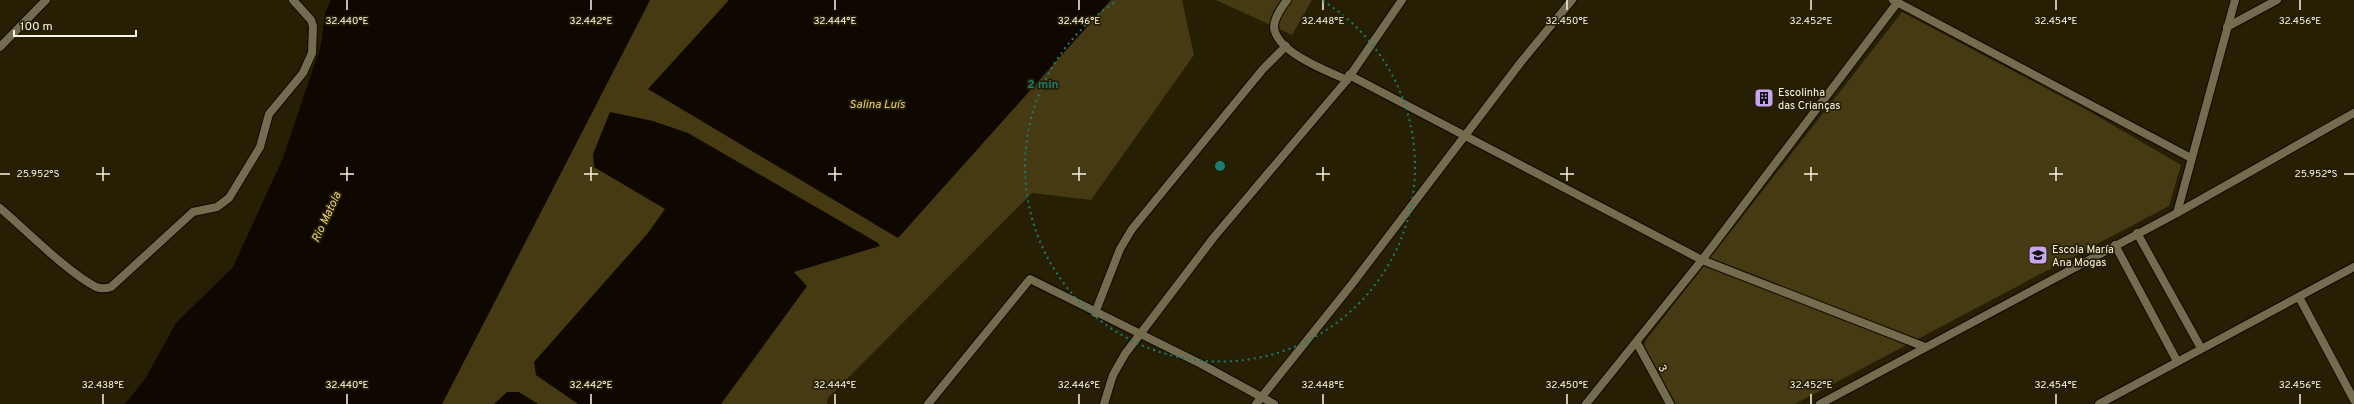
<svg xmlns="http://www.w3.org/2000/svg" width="2354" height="404" font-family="Overpass,sans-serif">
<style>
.green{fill:#453a12}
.water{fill:#0f0800}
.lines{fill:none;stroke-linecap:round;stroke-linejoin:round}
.street-casing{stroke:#0f0900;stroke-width:10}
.street{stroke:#746c4f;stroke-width:8}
.ticks{fill:none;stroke:#f9f5e5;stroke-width:1.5}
.ring{fill:none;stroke:#1b7c74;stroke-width:2;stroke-dasharray:2 4}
.labels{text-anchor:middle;stroke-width:3.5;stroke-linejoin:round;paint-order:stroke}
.poi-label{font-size:11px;fill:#f9f5e5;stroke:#261f04;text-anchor:start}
.street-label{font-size:11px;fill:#f9f5e5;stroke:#261f04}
.water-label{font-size:12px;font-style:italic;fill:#e7d280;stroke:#261f04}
.ticks-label{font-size:10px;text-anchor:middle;fill:#f9f5e5;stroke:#261f04;stroke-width:3.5;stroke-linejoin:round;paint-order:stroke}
.centre{fill:#1b7c74;stroke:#261f04;stroke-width:2}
.ring-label{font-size:12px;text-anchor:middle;font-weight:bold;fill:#1b7c74;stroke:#261f04;stroke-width:3.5;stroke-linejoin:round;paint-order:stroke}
</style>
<rect width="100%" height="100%" fill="#261f04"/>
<g class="green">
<path d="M650 0H1182L1194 55 1091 200 1032 193 828 398 827 404H442Z"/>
<path d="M1216 0H1312L1292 35Z"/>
<path d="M1902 12 2087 110 2181 165 2169 206 1795 404H1676L1644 346 1646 340Z"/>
</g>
<g class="water">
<path d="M331 0H650L442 404H125L145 379 176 323 233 267 283 158 321 45 325 13Z"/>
<path d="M729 0H1111L898 238 648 89Z"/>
<path d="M610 112 653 121 688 133 878 243 880 246 794 272 807 286 721 404H578L536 375 534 362 648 233 665 209 594 167 593 154Z"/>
<path d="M507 392H519L538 404H494Z"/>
</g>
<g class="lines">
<defs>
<g id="street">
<path d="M1287 0C1281 8 1274 18 1274 27 1276 52 1327 71 1347 80"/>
<path d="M1893 0 2191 158"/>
<path d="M2227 27 2277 0"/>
<path d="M0 47 46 0"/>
<path d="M1349 75 1702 260 1925 347"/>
<path d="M0 208C26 230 66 271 96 287 101 289 105 289 111 287L193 212 217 207 229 198 260 147 269 114 303 73 312 53 313 26 311 20 293 0"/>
<path d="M2177 213 2235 0"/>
<path d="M2137 233 2201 348"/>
<path d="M2115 245 2177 361"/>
<path d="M2299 297 2354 400"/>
<path d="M1095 313 1120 249 1132 229 1263 69 1286 46"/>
<path d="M1637 343 1670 404"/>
<path d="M928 404 1030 279 1203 365 1274 404"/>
<path d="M1104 404 1113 375 1125 354 1214 237 1347 80 1402 0"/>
<path d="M1256 404 1352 284 1521 62 1572 0"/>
<path d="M1586 404 1702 260 1897 3"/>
<path d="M1820 404 2177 213 2354 113"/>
<path d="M2099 404 2354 267"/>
</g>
</defs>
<use href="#street" class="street-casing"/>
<use href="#street" class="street"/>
</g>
<path class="ticks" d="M347 0V10M591 0V10M835 0V10M1079 0V10M1323 0V10M1567 0V10M1811 0V10M2056 0V10M2300 0V10M103 167V181M347 167V181M591 167V181M835 167V181M1079 167V181M1323 167V181M1567 167V181M1811 167V181M2056 167V181M0 174H10M96 174H110M340 174H354M584 174H598M828 174H842M1072 174H1086M1316 174H1330M1560 174H1574M1804 174H1818M2049 174H2063M2344 174H2354M103 394V404M347 394V404M591 394V404M835 394V404M1079 394V404M1323 394V404M1567 394V404M1811 394V404M2056 394V404M2300 394V404"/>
<path class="ring" d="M1323 1A195 195 0 1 1 1117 1"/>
<defs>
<symbol id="building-square" viewBox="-11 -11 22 22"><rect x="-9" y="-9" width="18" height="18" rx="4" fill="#c7a6ef" stroke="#261f04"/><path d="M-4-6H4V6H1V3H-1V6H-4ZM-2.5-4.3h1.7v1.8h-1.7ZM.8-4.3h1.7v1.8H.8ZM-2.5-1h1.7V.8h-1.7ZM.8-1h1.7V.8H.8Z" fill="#111"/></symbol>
<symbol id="school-square" viewBox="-11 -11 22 22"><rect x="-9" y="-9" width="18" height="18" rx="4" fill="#c7a6ef" stroke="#261f04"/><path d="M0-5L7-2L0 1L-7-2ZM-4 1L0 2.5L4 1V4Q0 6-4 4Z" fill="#111"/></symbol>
</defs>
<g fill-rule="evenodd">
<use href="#building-square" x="1753" y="87" width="22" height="22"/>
<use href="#school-square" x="2027" y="244" width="22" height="22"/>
</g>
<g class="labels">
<g class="poi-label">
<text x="1778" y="96">Escolinha<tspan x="1778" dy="13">das Crianças</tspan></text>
<text x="2052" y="253">Escola María<tspan x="2052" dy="13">Ana Mogas</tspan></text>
</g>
<g class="street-label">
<text transform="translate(1663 368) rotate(62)" y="4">3</text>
</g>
<g class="water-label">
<text x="877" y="108">Salina Luís</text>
<text transform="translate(326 217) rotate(-65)" y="4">Rio Matola</text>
</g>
</g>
<g class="ticks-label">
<text x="347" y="24">32.440°E</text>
<text x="591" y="24">32.442°E</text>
<text x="835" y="24">32.444°E</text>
<text x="1079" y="24">32.446°E</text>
<text x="1323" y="24">32.448°E</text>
<text x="1567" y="24">32.450°E</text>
<text x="1811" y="24">32.452°E</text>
<text x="2056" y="24">32.454°E</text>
<text x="2300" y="24">32.456°E</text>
<text x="38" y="177">25.952°S</text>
<text x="2316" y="177">25.952°S</text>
<text x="103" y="388">32.438°E</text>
<text x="347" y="388">32.440°E</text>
<text x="591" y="388">32.442°E</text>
<text x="835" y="388">32.444°E</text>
<text x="1079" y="388">32.446°E</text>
<text x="1323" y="388">32.448°E</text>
<text x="1567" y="388">32.450°E</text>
<text x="1811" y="388">32.452°E</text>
<text x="2056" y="388">32.454°E</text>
<text x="2300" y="388">32.456°E</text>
</g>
<circle cx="1220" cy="166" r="6" class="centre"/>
<g class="ring-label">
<text x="1043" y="88">2 min</text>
</g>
<path d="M14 30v6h122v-6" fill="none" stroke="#f9f5e5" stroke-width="2"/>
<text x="20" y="30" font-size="12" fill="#f9f5e5" stroke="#261f04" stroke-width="3" paint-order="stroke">100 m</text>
</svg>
